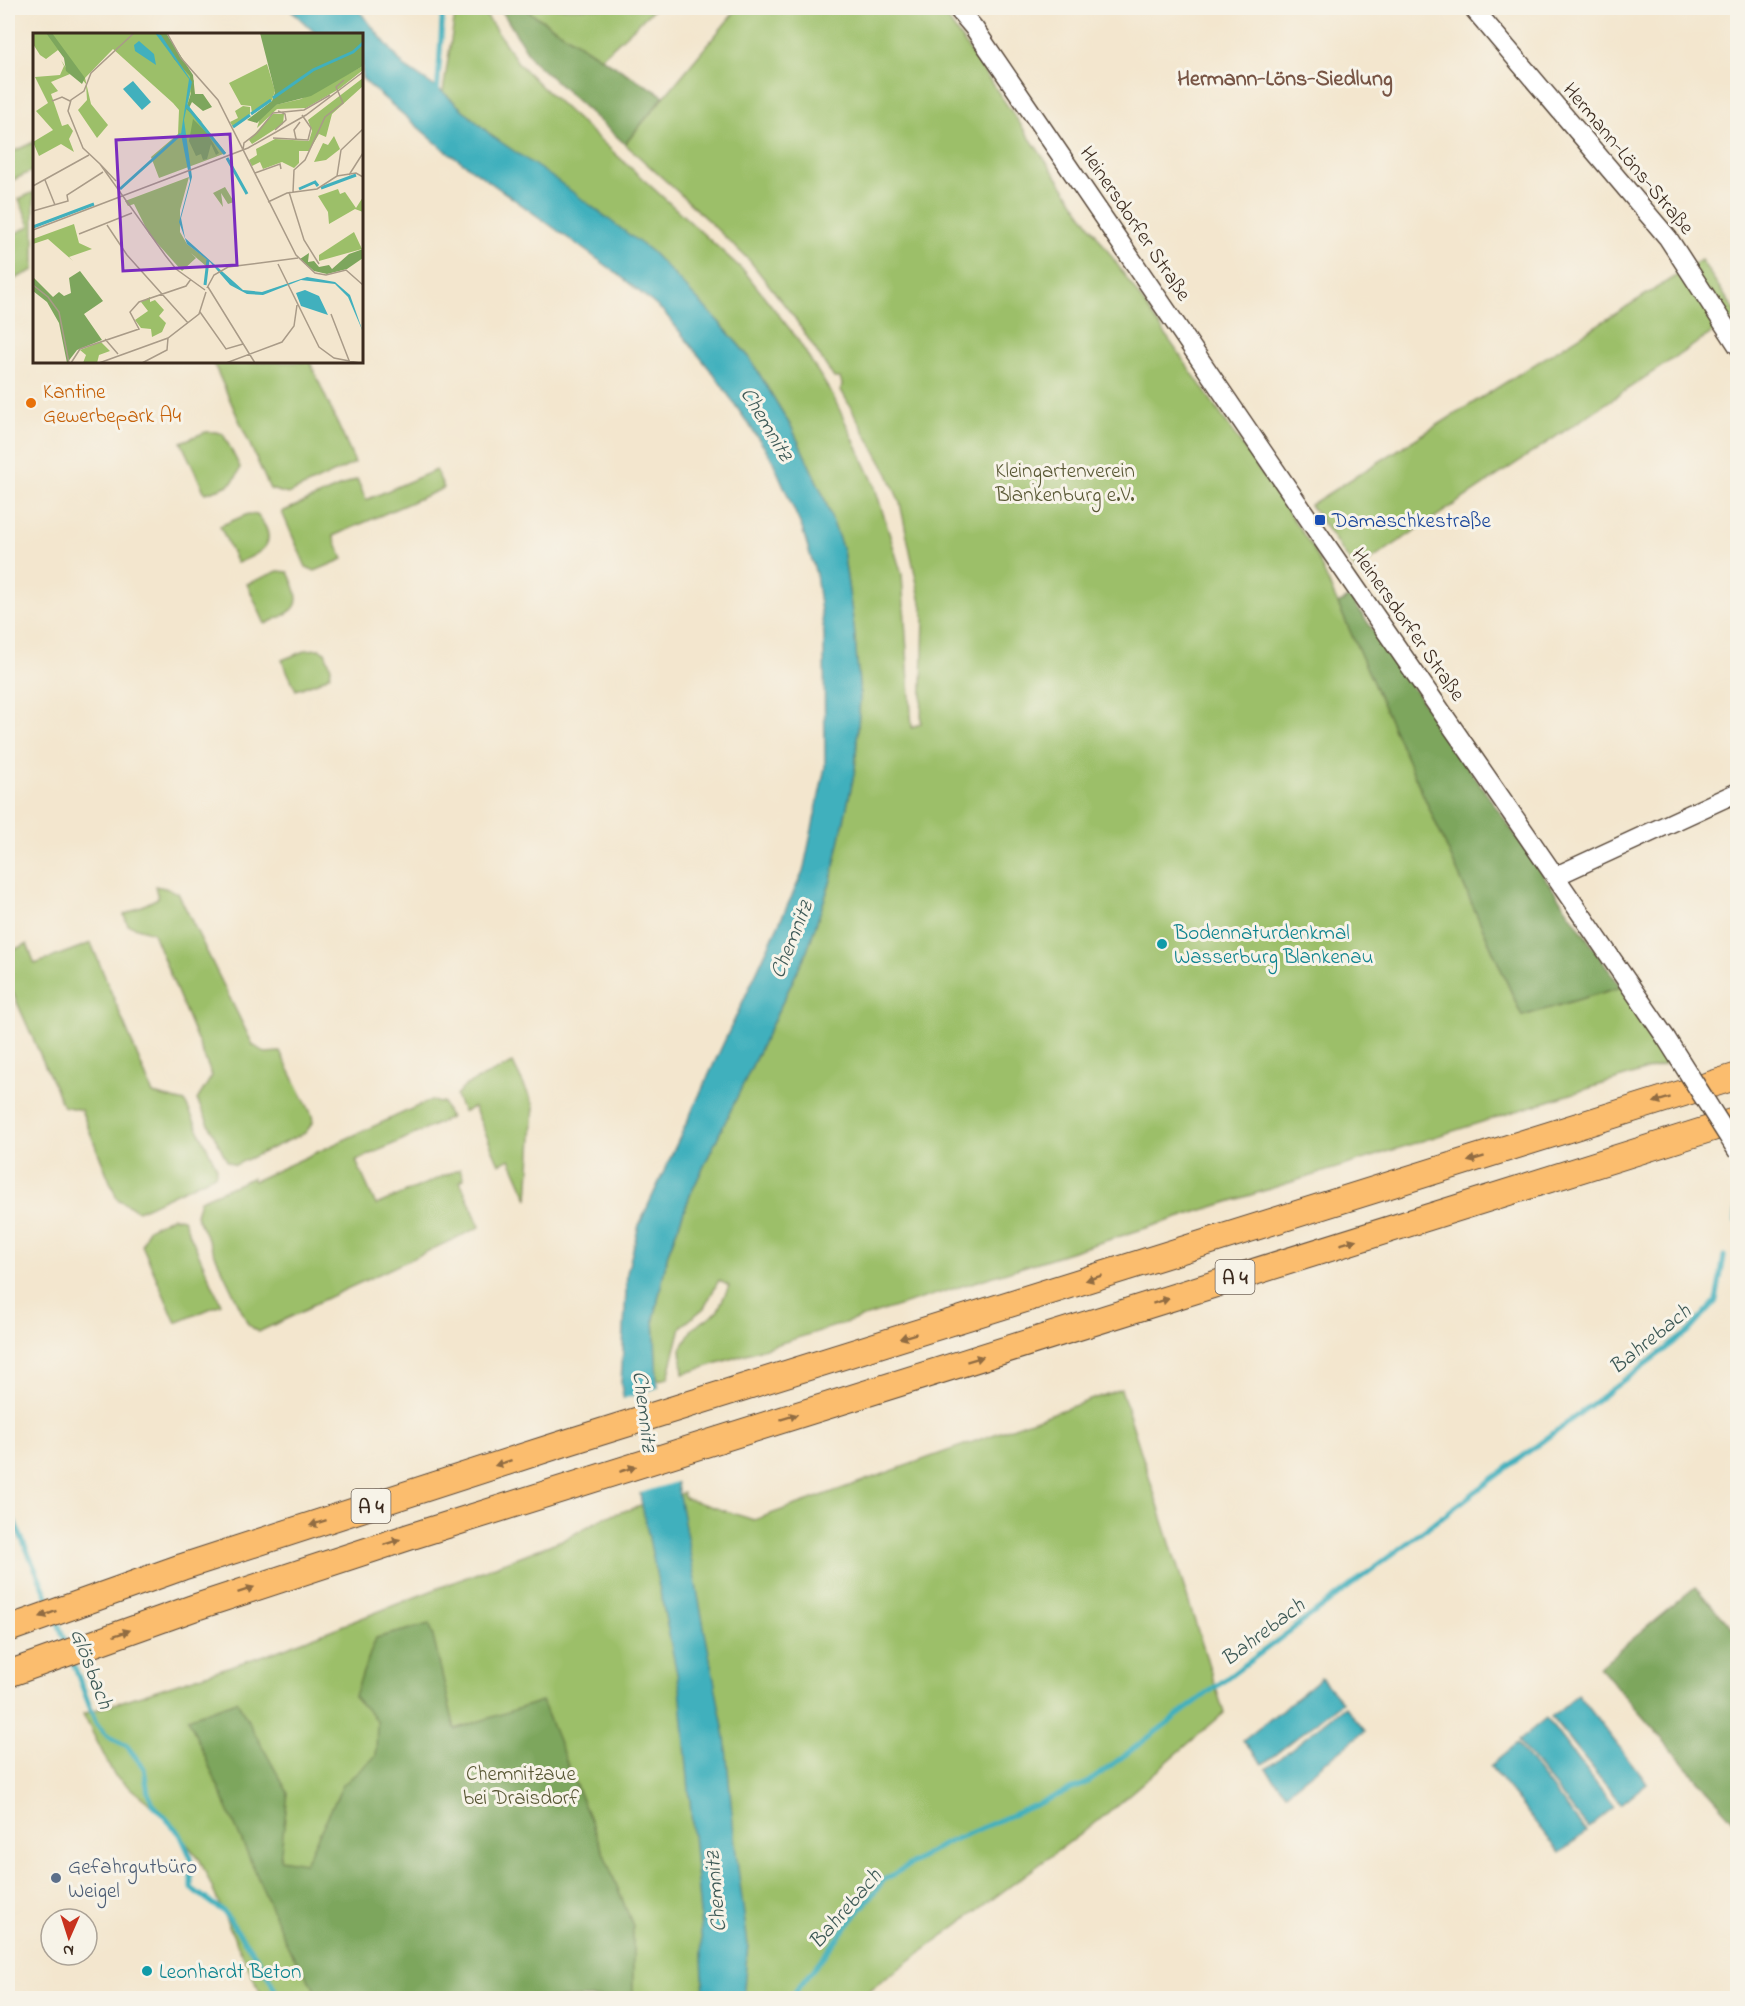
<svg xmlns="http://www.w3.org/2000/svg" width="1745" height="2006" font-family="'Indie Flower',sans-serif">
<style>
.green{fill:#9cbf69;stroke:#6c7444;stroke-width:1.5}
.forest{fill:#7da65d;stroke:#5c683e;stroke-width:1.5}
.water{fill:#41b0bd;stroke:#3e6d6e;stroke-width:1.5}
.pier{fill:#f3e6ce}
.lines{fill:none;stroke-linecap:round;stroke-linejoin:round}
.stream{stroke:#41b0bd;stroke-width:5}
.minor-casing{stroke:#574638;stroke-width:21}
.highway-casing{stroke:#574638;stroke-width:28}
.minor{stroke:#fff;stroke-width:18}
.highway{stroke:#fbbd6e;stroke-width:26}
.minor-bridge-casing{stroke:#574638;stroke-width:21;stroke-linecap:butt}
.minor-bridge{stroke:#fff;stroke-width:18}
.oneway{fill:#916c42}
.food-dot{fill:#e8710a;stroke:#f7f3e8;stroke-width:2}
.transit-dot{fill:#1a4fb4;stroke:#f7f3e8;stroke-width:2}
.culture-dot{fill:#0f9aa8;stroke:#f7f3e8;stroke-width:2}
.service-dot{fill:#5c6f8a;stroke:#f7f3e8;stroke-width:2}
.labels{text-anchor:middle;stroke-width:6;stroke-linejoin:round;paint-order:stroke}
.shield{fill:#f7f3e8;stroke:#73665b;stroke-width:1.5}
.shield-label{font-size:20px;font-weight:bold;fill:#3b2a1e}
.street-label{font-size:21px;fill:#3b2a1e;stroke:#f7f3e8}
.food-label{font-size:21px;fill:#c56008;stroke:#f7f3e8;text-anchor:start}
.park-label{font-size:21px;fill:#585734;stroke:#f7f3e8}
.transit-label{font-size:21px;fill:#164399;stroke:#f7f3e8;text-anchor:start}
.culture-label{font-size:21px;fill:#0d838f;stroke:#f7f3e8;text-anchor:start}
.service-label{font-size:21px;fill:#4e5e75;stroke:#f7f3e8;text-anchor:start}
.neighbourhood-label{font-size:22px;font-weight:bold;fill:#785545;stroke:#f7f3e8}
.water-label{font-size:22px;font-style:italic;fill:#3d5956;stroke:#f7f3e8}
.inset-river{fill:none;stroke:#41b0bd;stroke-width:3}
.inset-road{fill:none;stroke:#a99b88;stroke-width:1.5}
.view{fill:#7b2cbf;fill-opacity:0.15;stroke:#7b2cbf;stroke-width:3}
.inset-edge{fill:none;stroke:#3b2a1e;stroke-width:3}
</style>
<rect width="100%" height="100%" fill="#f7f3e8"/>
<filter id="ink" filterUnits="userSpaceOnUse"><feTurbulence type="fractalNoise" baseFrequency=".0167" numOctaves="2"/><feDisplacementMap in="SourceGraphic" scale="12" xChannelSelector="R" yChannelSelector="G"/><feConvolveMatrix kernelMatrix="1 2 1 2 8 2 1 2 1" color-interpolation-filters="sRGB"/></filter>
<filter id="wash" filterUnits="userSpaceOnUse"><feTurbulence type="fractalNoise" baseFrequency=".008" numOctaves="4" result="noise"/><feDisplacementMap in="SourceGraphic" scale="24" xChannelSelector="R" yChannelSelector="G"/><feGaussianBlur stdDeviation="1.35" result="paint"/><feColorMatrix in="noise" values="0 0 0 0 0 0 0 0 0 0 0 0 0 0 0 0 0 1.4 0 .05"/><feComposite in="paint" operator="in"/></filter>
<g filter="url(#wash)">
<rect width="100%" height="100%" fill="#f3e6ce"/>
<g class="green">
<path d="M456 8H481L519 64 542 87 745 272 796 337 833 396 873 481 902 575 912 728 921 723 924 617 900 503 888 474 841 390 842 384 840 378H834L794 317 750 261 678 192 625 144 738 8H940L1313 548 1522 1016 1621 987 1666 1064 683 1374 681 1349 692 1329 717 1312 729 1286 719 1280 704 1308 681 1327 668 1378 657 1380 654 1319 668 1253 691 1193 807 951 831 880 855 770 860 697 854 627 843 551 823 495 792 428 749 357 719 322 492 136 443 92Z"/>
<path d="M523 8H655L601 58Z"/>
<path d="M34 142V170L11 181 8 174V154Z"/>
<path d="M34 192V270L8 282V237L30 226 19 199Z"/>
<path d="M1701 260 1737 314V316L1356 570 1310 505Z"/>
<path d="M213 362H310L355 463 288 494 270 489Z"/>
<path d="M206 432H216L223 434 240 467C235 487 223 487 205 493L181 442Z"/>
<path d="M436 470 444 488 333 536 343 559 315 571 306 567 282 512 357 479 366 500Z"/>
<path d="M248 514 257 515C281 542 263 553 237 563L220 526Z"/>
<path d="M278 571 288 572C305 608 298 609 265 624L247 584Z"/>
<path d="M319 649 325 652 331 668 330 675 320 681 296 690 282 660 307 650Z"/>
<path d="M155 886 165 888 178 893 253 1045 265 1053 280 1052 312 1115 313 1123 305 1133 235 1165 227 1161 197 1100 212 1076 153 933 128 925 124 915 158 898Z"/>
<path d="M91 943 153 1094 185 1102 217 1168 215 1175 138 1211 117 1199 81 1110 63 1106 8 982V952L27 944 35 964Z"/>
<path d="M513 1063 534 1106 528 1199 510 1159 499 1164 474 1107 463 1112 456 1096 466 1085Z"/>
<path d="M431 1100 439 1103 443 1102 450 1118 356 1161 376 1205 460 1169 464 1179 460 1181 480 1227 310 1306V1308L258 1332 248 1324 196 1215 200 1200 252 1178 254 1181Z"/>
<path d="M172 1217 183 1219 221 1304 176 1323 142 1245 148 1229Z"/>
<path d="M1121 1389 1224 1713 1098 1821 859 1998H263L229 1927 200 1860 160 1812 114 1775 83 1714 277 1651 567 1538 605 1517 683 1493 684 1498 754 1520Z"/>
</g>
<g class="forest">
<path d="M500 8H523L601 58 664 96 625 144 532 60Z"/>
<path d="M1350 597 1621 987 1522 1016 1338 604Z"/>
<path d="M1695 1587 1737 1633V1824L1599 1667Z"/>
<path d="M430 1624 455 1729 542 1701 633 1926V1998H320L288 1947 188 1718 237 1701 288 1793 280 1859 305 1863 343 1785 376 1756 377 1721 354 1696 376 1638Z"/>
</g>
<g class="water">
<path d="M289 8H357L404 66 443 92 492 136 558 181 652 252 719 322 749 357 792 428 823 495 843 550 854 627 860 697 855 770 831 880 807 951 691 1193 668 1253 654 1319 657 1380 725 1737 735 1845 748 1945 744 1988 746 1998H704L700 1914 680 1688 641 1500 621 1384 627 1273 639 1225 803 872 825 767 824 635 816 574 802 528 771 457 716 377 664 312 614 271 441 147 369 85 362 78V34H316Z"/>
<path d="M1321 1678 1342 1702 1263 1764 1243 1741Z"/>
<path d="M1578 1694 1647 1783 1621 1804 1551 1717Z"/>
<path d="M1345 1706 1365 1731 1286 1793 1266 1769Z"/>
<path d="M1546 1718 1614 1807 1588 1828 1518 1741Z"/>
<path d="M1517 1744 1586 1832 1560 1853 1490 1766Z"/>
</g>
<path class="pier" d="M661 1387 679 1481 637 1494 620 1400Z"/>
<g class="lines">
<g class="stream">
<path d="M437 96 443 8"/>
<path d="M1736 1221 1738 1185"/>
<path d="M8 1507 52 1607"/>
<path d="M56 1618 67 1646"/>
<path d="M72 1660 96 1723 107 1736 127 1746 144 1768 148 1793 153 1804 180 1834 191 1858V1888L223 1911 263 1966 279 1998"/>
<path d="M790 1998 884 1880 944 1844 1089 1782 1688 1332 1716 1301 1724 1256"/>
</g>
</g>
</g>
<g filter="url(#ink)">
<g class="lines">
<defs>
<g id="minor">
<path d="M957 8 974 28C1093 200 1209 374 1327 546 1440 711 1554 873 1666 1038"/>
<path d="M1473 8 1668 238 1738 346"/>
<path d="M1556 876 1738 792"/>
</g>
<g id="highway">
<path d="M8 1629 182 1567 559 1445 1738 1076"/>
<path d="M8 1674 196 1607 409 1537 1738 1120"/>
</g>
</defs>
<use href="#minor" class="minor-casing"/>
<use href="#highway" class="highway-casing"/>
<use href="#minor" class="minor"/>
<use href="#highway" class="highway"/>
<defs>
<path id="minor-bridge" d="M1666 1038 1738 1152"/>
</defs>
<use href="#minor-bridge" class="minor-bridge-casing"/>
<use href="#minor-bridge" class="minor-bridge"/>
</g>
<defs><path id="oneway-solid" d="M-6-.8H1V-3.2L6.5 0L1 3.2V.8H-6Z" transform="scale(1.5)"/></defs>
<g class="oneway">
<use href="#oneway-solid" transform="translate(1662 1100) rotate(163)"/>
<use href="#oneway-solid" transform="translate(1476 1159) rotate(163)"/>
<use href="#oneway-solid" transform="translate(1348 1242) rotate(-17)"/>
<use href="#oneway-solid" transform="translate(1094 1278) rotate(163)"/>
<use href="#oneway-solid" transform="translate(1161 1301) rotate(-17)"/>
<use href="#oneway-solid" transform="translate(908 1336) rotate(163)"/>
<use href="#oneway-solid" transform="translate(975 1359) rotate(-17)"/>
<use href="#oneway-solid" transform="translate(789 1417) rotate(-17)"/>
<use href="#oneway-solid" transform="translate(503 1463) rotate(162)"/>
<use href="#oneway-solid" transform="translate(628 1469) rotate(-18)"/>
<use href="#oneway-solid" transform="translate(318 1523) rotate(162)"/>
<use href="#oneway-solid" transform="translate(392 1542) rotate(-18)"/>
<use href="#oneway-solid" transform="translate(246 1590) rotate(-19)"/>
<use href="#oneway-solid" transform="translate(48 1614) rotate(160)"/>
<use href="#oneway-solid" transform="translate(122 1633) rotate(-19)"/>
</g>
</g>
<circle class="food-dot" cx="31" cy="403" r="6"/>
<rect class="transit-dot" x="1314" y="514" width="12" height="12" rx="3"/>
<g class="culture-dot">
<circle cx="1162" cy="944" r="6"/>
<circle cx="147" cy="1971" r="6"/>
</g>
<circle class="service-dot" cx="56" cy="1878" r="6"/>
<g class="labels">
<g class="shield">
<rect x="1215.5" y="1260" width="39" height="34" rx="4.5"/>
<rect x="351.5" y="1489" width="39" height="34" rx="4.5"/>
</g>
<g class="shield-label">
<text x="1235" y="1284">A 4</text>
<text x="371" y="1513">A 4</text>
</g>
<g class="street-label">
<text transform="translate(1629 158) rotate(50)" y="7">Hermann-Löns-Straße</text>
<text transform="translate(1136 223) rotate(56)" y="7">Heinersdorfer Straße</text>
<text transform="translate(1409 624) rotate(55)" y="7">Heinersdorfer Straße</text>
</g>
<g class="food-label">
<text x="43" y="398">Kantine<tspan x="43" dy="24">Gewerbepark A4</tspan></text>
</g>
<g class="park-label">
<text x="1065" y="477">Kleingartenverein<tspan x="1065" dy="24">Blankenburg e.V.</tspan></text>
<text x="521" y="1780">Chemnitzaue<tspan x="521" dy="24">bei Draisdorf</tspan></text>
</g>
<g class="transit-label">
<text x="1332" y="527">Damaschkestraße</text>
</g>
<g class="culture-label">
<text x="1174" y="939">Bodennaturdenkmal<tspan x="1174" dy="24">Wasserburg Blankenau</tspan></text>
<text x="159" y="1978">Leonhardt Beton</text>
</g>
<g class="service-label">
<text x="68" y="1873">Gefahrgutbüro<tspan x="68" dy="24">Weigel</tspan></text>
</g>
<g class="neighbourhood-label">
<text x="1285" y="85">Hermann-Löns-Siedlung</text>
</g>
<g class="water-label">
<text transform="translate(768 423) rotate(59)" y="8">Chemnitz</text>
<text transform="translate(790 939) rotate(-68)" y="8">Chemnitz</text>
<text transform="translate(1649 1338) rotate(-39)" y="8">Bahrebach</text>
<text transform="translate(646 1411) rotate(83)" y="8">Chemnitz</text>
<text transform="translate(1262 1631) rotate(-37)" y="8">Bahrebach</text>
<text transform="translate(93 1668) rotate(69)" y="8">Glösbach</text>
<text transform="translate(714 1892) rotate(-95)" y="8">Chemnitz</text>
<text transform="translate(844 1908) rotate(-49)" y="8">Bahrebach</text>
</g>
</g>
<g transform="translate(33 33)">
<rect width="330" height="330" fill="#f3e6ce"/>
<path d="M0 0H130L161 48 154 73 193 120 126 145 118 124 145 101 146 77 140 70 80 16 52 45 58 71 75 92 64 105 45 77 54 67 53 51 25 17 13 26 7 22 0 11ZM28 27 37 41 18 49 25 58 18 61 29 93 35 91 40 98 36 106 41 119 28 111 6 123 0 109 20 97 3 78 15 70 2 44 27 42 31 33ZM234 31 242 58 239 67 219 81 218 73 208 72 196 50ZM330 33V37L306 56 273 75 244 76 224 95 227 85 242 72 268 66ZM330 45V53L299 81 293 104 286 101 276 118H266V130L261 135 249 129 230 136 227 129 219 133 216 127 224 122 223 116 242 106 276 108 279 98 275 87ZM210 73 217 74V81L200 94 197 89 205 85 202 78ZM240 81H251L250 91 219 111 216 107ZM301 103 307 116 293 127 281 129 290 110 295 112ZM156 144 147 177V199L154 211 175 227 174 234 158 220 163 225 149 238 116 201 101 171 95 173 92 168ZM192 154 201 169 195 171 188 160 190 174 180 160ZM305 156 307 161 312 159 323 175 330 164V179L322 176 296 191 295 179 285 163ZM41 191 46 210 59 216 36 224 40 228 15 206 0 211V206ZM321 199 329 216 286 228V222ZM117 264V269L122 267 131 277 126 283 133 290 129 299 119 304 118 296 108 295 102 287 115 278 108 269ZM68 309 77 318 66 322 64 330H50L53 322 47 317Z" fill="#9cbf69"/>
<path d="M13 0H19L52 45 49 51 33 38 31 25ZM126 0H133L160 42 162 61H170L179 74 170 78 159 69 156 75 170 90 153 76 158 60 157 43 141 26ZM227 0H330V33L278 63 243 72 224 90 214 87 239 68 242 59ZM160 86 174 100 186 120 183 122 178 111 174 126 170 127 168 121 163 123 156 108ZM330 216V225L314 236 294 241 281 238 267 226 276 220 275 229 281 228 286 234 296 232 299 236 316 221ZM47 238 70 268 51 281 69 307 44 317 34 330 26 290 14 269 0 258V244L20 264 26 259 31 263 38 260 36 245Z" fill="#7da65d"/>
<path d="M122 0 128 2 159 49 151 87 159 144 148 185 152 205 210 257 229 259 274 244 302 249 317 262 330 299 315 264 302 251 268 247 230 262 214 261 197 252 177 229 154 211 146 189 157 148 148 101 156 46ZM106 8 121 21 123 32 102 18 101 12ZM100 48 118 69 109 77 90 56ZM272 257 286 263 295 282 268 273 263 260Z" fill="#41b0bd"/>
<path class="inset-river" d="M240 65 280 37 320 19 330 10M153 72 192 121M218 81 238 67M200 94 217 82M194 125 214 161M288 155 323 142M87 156 148 101M266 156 282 149 285 153M0 194 61 171M172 252 175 227"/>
<path class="inset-road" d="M101 0 58 40 51 58 38 67 35 78 50 115 67 131 132 222 143 236 172 257M134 0 148 25 185 67 263 222 282 240 293 242 313 237 330 252M19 68 29 64 37 68M242 97 253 87 252 81 245 78M240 105 275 107 278 95 269 82M263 106 261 97 267 89M210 117 211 110 224 100 240 80 271 77 297 62M67 131 83 148M222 140 247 131 248 136M316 142 330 120M304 143 308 117 330 96M12 147 22 172M0 153 56 122M256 159 271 207 286 231M260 159 261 137 272 127 292 84 310 70 303 54 311 47M235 169 254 160 284 156 304 143 323 140 330 144M0 178 35 168 34 162 70 139M74 192 94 222 155 290M0 197 215 115 273 82 330 39M46 201 99 180M245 231 286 314 301 325 327 330M0 252 15 264 26 279 36 330M175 254 222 330M174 255 181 242 195 234 265 225M167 279 193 316 210 311M298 281 317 330M72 306 85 321M38 330 47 316 106 296 97 279 106 269 153 253 158 246M66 330 135 305 166 281 173 259M109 330 134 317 135 305M193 330 249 309 261 293 264 272"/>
<path class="view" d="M197 101 204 232 90 238 83 107Z"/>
<rect width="330" height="330" class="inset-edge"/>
</g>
<rect width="1745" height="2006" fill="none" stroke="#f7f3e8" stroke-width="30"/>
<g transform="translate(69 1937) rotate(183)"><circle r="28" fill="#f7f3e8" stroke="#aca397" stroke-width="1.5"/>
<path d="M0-4.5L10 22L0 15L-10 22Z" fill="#c8321e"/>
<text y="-9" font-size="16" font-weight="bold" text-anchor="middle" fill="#3b2a1e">N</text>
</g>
</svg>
